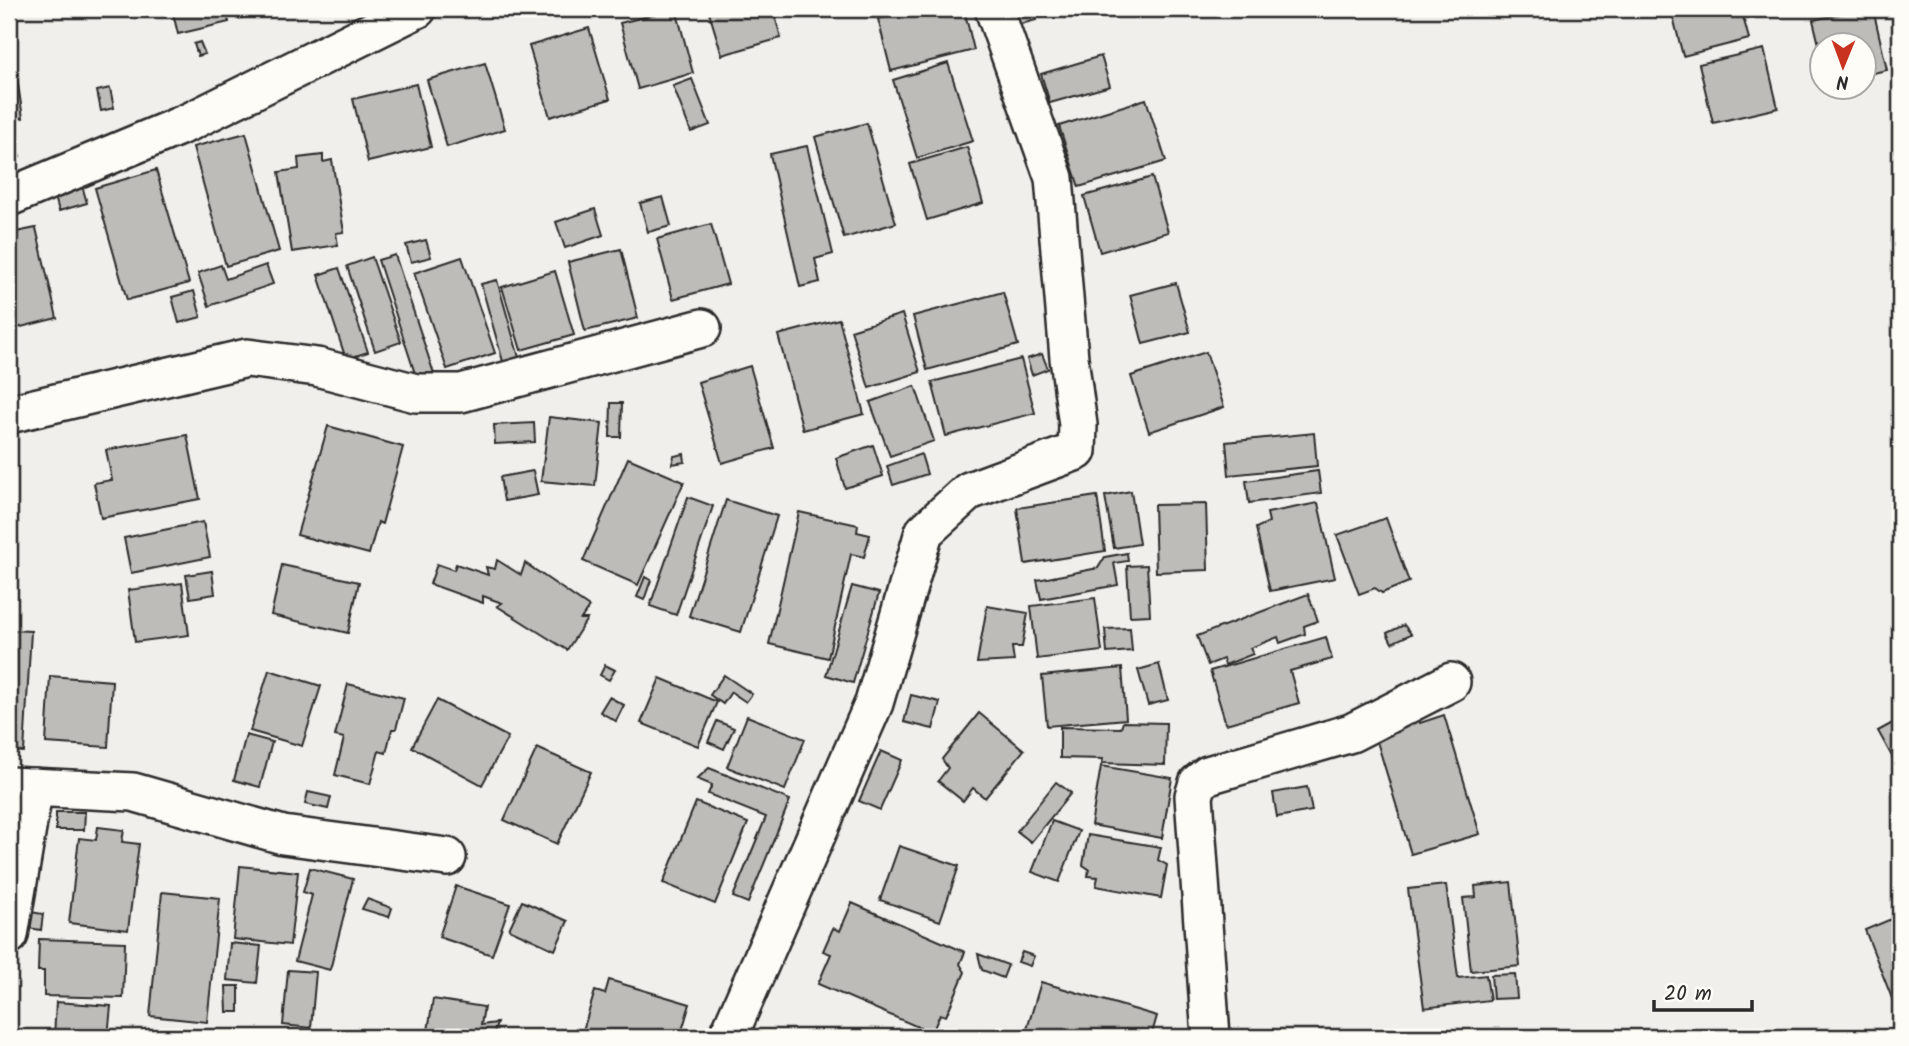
<svg xmlns="http://www.w3.org/2000/svg" width="1909" height="1046" font-family="Kalam,sans-serif">
<style>
.building{fill:#bdbcb8;stroke:#2b2b2b;stroke-width:2}
.lines{fill:none;stroke-linecap:round;stroke-linejoin:round}
.street-casing{stroke:#2b2b2b;stroke-width:42}
.street{stroke:#fdfcf7;stroke-width:37}
</style>
<rect width="100%" height="100%" fill="#f0efeb"/>
<filter id="ink" filterUnits="userSpaceOnUse"><feTurbulence type="fractalNoise" baseFrequency=".0143" numOctaves="2"/><feDisplacementMap in="SourceGraphic" scale="14" xChannelSelector="R" yChannelSelector="G"/><feConvolveMatrix kernelMatrix="1 2 1 2 8 2 1 2 1" color-interpolation-filters="sRGB"/></filter>
<g filter="url(#ink)">
<g class="building">
<path d="M172 9H226L229 22 178 34Z"/>
<path d="M234 9H280L237 19Z"/>
<path d="M676 9 693 73 638 89 620 23Z"/>
<path d="M708 9H773L781 38 722 55Z"/>
<path d="M919 9H964L974 50 891 71 878 19Z"/>
<path d="M1008 9H1033L1036 20 1013 26Z"/>
<path d="M1671 9H1741L1749 39 1683 56Z"/>
<path d="M1863 9H1873L1887 70 1864 75V46H1822V57L1813 20Z"/>
<path d="M9 16 16 57 9 58Z"/>
<path d="M589 28 610 99 550 117 529 46Z"/>
<path d="M200 42 205 54 198 56 194 44Z"/>
<path d="M1764 49 1778 108 1713 123 1699 64Z"/>
<path d="M1101 56 1110 86 1050 103 1041 74Z"/>
<path d="M485 63 505 129 447 147 427 80Z"/>
<path d="M948 63 973 141 917 158 893 80Z"/>
<path d="M15 64 23 118 9 120V65Z"/>
<path d="M692 79 710 125 691 132 673 86Z"/>
<path d="M416 84 431 147 368 162 353 99Z"/>
<path d="M110 88 114 108 101 111 97 91Z"/>
<path d="M1146 99 1166 161 1079 187 1059 126Z"/>
<path d="M867 123 896 223 844 238 815 137Z"/>
<path d="M9 133H11L20 157 9 161Z"/>
<path d="M246 133 279 251 226 266 193 147Z"/>
<path d="M807 146 833 254 815 259 820 282 800 287 770 154Z"/>
<path d="M967 147 983 203 927 220 910 164Z"/>
<path d="M323 155V162L332 160 344 232 336 233 338 245 292 252 279 172 299 169 298 158Z"/>
<path d="M156 170 189 283 127 300 95 188Z"/>
<path d="M1152 177 1168 232 1100 252 1084 196Z"/>
<path d="M81 182 87 203 59 211 53 190Z"/>
<path d="M663 197 671 226 648 232 640 203Z"/>
<path d="M595 209 603 235 565 248 556 222Z"/>
<path d="M9 223 11 233 36 228 57 318 9 330Z"/>
<path d="M711 224 728 284 673 299 657 239Z"/>
<path d="M426 240 431 257 411 262 406 245Z"/>
<path d="M621 249 638 318 585 331 568 262Z"/>
<path d="M395 255 439 389 422 395 378 260Z"/>
<path d="M372 257 401 342 375 351 347 266Z"/>
<path d="M462 257 495 353 447 369 414 273Z"/>
<path d="M221 265 226 279 266 265 273 284 209 306 198 273Z"/>
<path d="M339 268 368 352 346 359 318 275Z"/>
<path d="M555 271 574 335 521 350 502 287Z"/>
<path d="M497 280 522 368 506 372 481 284Z"/>
<path d="M1176 283 1190 332 1143 344 1130 295Z"/>
<path d="M194 291 201 317 179 323 172 297Z"/>
<path d="M1003 292 1018 345 927 370 913 316Z"/>
<path d="M902 314 920 372 869 388 851 330Z"/>
<path d="M839 319 864 414 803 430 778 335Z"/>
<path d="M1206 352 1224 407 1149 432 1131 376Z"/>
<path d="M1042 354 1048 369 1032 375 1027 359Z"/>
<path d="M1021 359 1035 413 946 436 932 382Z"/>
<path d="M750 366 774 448 722 463 698 382Z"/>
<path d="M915 386 934 441 890 456 870 402Z"/>
<path d="M611 403H622L621 437H610Z"/>
<path d="M549 417 602 423 595 486 541 481Z"/>
<path d="M534 423 535 442 495 444 494 425Z"/>
<path d="M328 426 403 447 382 524 378 522 369 554 297 535Z"/>
<path d="M1314 433 1317 466 1229 475 1226 442Z"/>
<path d="M187 435 200 499 101 518 94 483 112 480 106 450Z"/>
<path d="M873 445 883 476 845 488 836 458Z"/>
<path d="M684 454 685 462 672 464 674 456Z"/>
<path d="M921 454 927 474 893 485 887 466Z"/>
<path d="M628 458 684 482 638 585 583 561Z"/>
<path d="M533 471 538 495 504 501 500 477Z"/>
<path d="M1318 471 1321 493 1249 503 1246 481Z"/>
<path d="M1131 491 1139 544 1114 548 1105 496Z"/>
<path d="M1097 496 1105 551 1025 564 1017 508Z"/>
<path d="M688 497 713 506 676 615 650 606Z"/>
<path d="M726 500 777 516 741 632 689 616Z"/>
<path d="M1318 503 1335 578 1270 591 1256 528 1269 522 1267 513Z"/>
<path d="M1206 504 1208 570 1156 572 1154 505Z"/>
<path d="M799 512 858 525 857 532 870 535 864 557 851 554 828 658 769 644Z"/>
<path d="M1386 518 1409 582 1382 593 1375 588 1359 594 1337 535Z"/>
<path d="M203 522 210 557 131 573 124 538Z"/>
<path d="M1127 553 1128 561 1114 563 1118 585 1041 599 1037 580 1098 568 1105 557Z"/>
<path d="M497 560 521 575 525 563 589 607 581 619H587L567 650 497 606 502 603 483 596V603L430 584 437 564 454 570 456 564 488 575 486 567 495 569Z"/>
<path d="M282 565 359 582 348 633 271 615Z"/>
<path d="M1147 565 1150 615 1130 616 1127 566Z"/>
<path d="M212 571 215 594 190 598 186 575Z"/>
<path d="M645 577 651 580 644 600 637 597Z"/>
<path d="M182 583 189 635 135 642 128 590Z"/>
<path d="M852 586 879 593 853 683 826 675Z"/>
<path d="M1308 594 1318 621 1304 626 1305 634 1280 643 1278 637 1250 648 1253 654 1225 665 1223 659 1208 665 1197 636Z"/>
<path d="M1095 598 1102 651 1037 659 1031 606Z"/>
<path d="M987 606 1028 613 1022 647H1012L1014 661 977 663Z"/>
<path d="M1404 625 1411 634 1392 643 1387 633Z"/>
<path d="M1130 628 1132 651 1107 653 1105 629Z"/>
<path d="M9 630 31 631 24 752 9 751Z"/>
<path d="M1326 637 1332 659 1290 671 1299 703 1226 724 1210 671Z"/>
<path d="M1159 664 1168 700 1148 705 1138 670Z"/>
<path d="M605 665 615 670 609 680 600 675Z"/>
<path d="M1122 668 1126 719 1047 726 1042 676Z"/>
<path d="M269 670 321 686 302 746 250 731Z"/>
<path d="M724 675 752 694 746 702 731 692 723 704 710 695Z"/>
<path d="M50 676 112 681 108 747 46 743Z"/>
<path d="M660 678 717 702 698 746 641 723Z"/>
<path d="M348 684 404 698 396 729H392L386 753 379 751 370 784 335 775 344 738 335 736Z"/>
<path d="M911 695 940 702 933 729 904 722Z"/>
<path d="M609 697 624 705 616 721 600 712Z"/>
<path d="M437 700 508 737 482 785 412 747Z"/>
<path d="M979 713 1024 750 985 798 973 788 963 801 938 781 948 768 942 759Z"/>
<path d="M1418 715 1420 723 1444 715 1480 834 1411 854 1376 738 1398 732 1395 722Z"/>
<path d="M747 716 805 739 785 790 727 767Z"/>
<path d="M1900 719V771L1878 731Z"/>
<path d="M717 721 734 728 724 749 708 742Z"/>
<path d="M1123 722 1166 723 1165 765 1102 763 1103 759 1060 758V727L1121 728Z"/>
<path d="M246 735 272 742 260 787 234 780Z"/>
<path d="M537 748 591 772 557 844 504 820Z"/>
<path d="M881 751 902 760 880 810 859 801Z"/>
<path d="M1101 766 1172 778 1162 838 1091 825Z"/>
<path d="M709 768 790 800 748 903 733 897 766 817 708 794 712 785 697 779Z"/>
<path d="M1056 782 1071 793 1031 842 1017 831Z"/>
<path d="M1307 787 1312 811 1277 817 1273 793Z"/>
<path d="M308 792 331 797 328 809 305 804Z"/>
<path d="M696 802 748 823 715 904 663 883Z"/>
<path d="M56 812H85L84 830H56Z"/>
<path d="M1052 821 1079 831 1059 882 1032 872Z"/>
<path d="M98 827 124 830 122 842 139 844 128 930 69 923 79 838 96 840Z"/>
<path d="M1088 835 1161 847 1158 860 1167 865 1161 898 1096 886 1098 877 1088 876 1089 869 1083 865Z"/>
<path d="M899 846 959 866 940 921 880 900Z"/>
<path d="M240 866 298 872 290 945 233 939Z"/>
<path d="M310 868 353 879 330 970 295 961 312 895 303 892Z"/>
<path d="M1511 882 1520 966 1471 971 1463 898 1476 897 1475 886Z"/>
<path d="M1446 885 1458 978 1486 975 1490 1000 1424 1008 1408 889Z"/>
<path d="M456 886 510 904 492 955 439 937Z"/>
<path d="M162 892 220 898 207 1022 150 1016Z"/>
<path d="M367 899 392 908 389 917 362 909Z"/>
<path d="M522 901 568 921 555 950 509 929Z"/>
<path d="M852 903 965 952 960 964 965 972 946 1016 940 1014 932 1033 818 984 831 954 823 951 833 928 840 931Z"/>
<path d="M25 911 43 914 41 930 22 927Z"/>
<path d="M1896 917 1900 927V1004L1895 1006 1865 930Z"/>
<path d="M39 939 125 942 123 998 44 996V971H38Z"/>
<path d="M230 943 261 946 257 983 227 980Z"/>
<path d="M1022 952 1034 956 1030 966 1018 962Z"/>
<path d="M978 954 1008 965 1003 978 982 970Z"/>
<path d="M288 970 316 972 311 1028 283 1025Z"/>
<path d="M1515 974 1517 998 1493 999 1491 975Z"/>
<path d="M609 980 690 1004 680 1037H581L595 991 605 994Z"/>
<path d="M1041 982 1157 1016 1151 1037 1025 1036Z"/>
<path d="M226 986H239V1012H227Z"/>
<path d="M433 999 484 1007 481 1025 497 1023 493 1037H427Z"/>
<path d="M56 1002 111 1006 108 1037H54Z"/>
<path d="M148 1034 191 1037H148Z"/>
<path d="M1368 1034V1037H1318V1035Z"/>
</g>
<g class="lines">
<defs>
<g id="street">
<path d="M9 197 189 122 417 9"/>
<path d="M9 414 247 358 317 367 416 393H461L702 328"/>
<path d="M9 786 133 792 283 835 447 857"/>
<path d="M9 935 34 787"/>
<path d="M728 1037 874 703 924 532 969 491 1077 451 1078 425 1069 358 1054 178 994 9"/>
<path d="M1211 1037 1194 796 1198 783 1208 775 1351 733 1451 682"/>
</g>
</defs>
<use href="#street" class="street-casing"/>
<use href="#street" class="street"/>
</g>
</g>
<rect width="1909" height="1046" fill="none" stroke="#fdfcf7" stroke-width="35"/>
<rect x="18" y="18" width="1874" height="1011" fill="none" stroke="#2b2b2b" stroke-width="2.5" filter="url(#ink)"/>
<g transform="translate(1843 66) rotate(181)"><circle r="33" fill="#fdfcf7" stroke="#a9a8a5" stroke-width="2"/>
<path d="M0-5L12 26L0 18L-12 26Z" fill="#c8321e"/>
<text y="-10" font-size="19" font-weight="bold" text-anchor="middle" fill="#2b2b2b">N</text>
</g>
<path d="M1654 1000v10h98v-10" fill="none" stroke="#2b2b2b" stroke-width="3.5"/>
<text x="1664" y="1000" font-size="21" fill="#2b2b2b" stroke="#fdfcf7" stroke-width="5" paint-order="stroke">20 m</text>
</svg>
